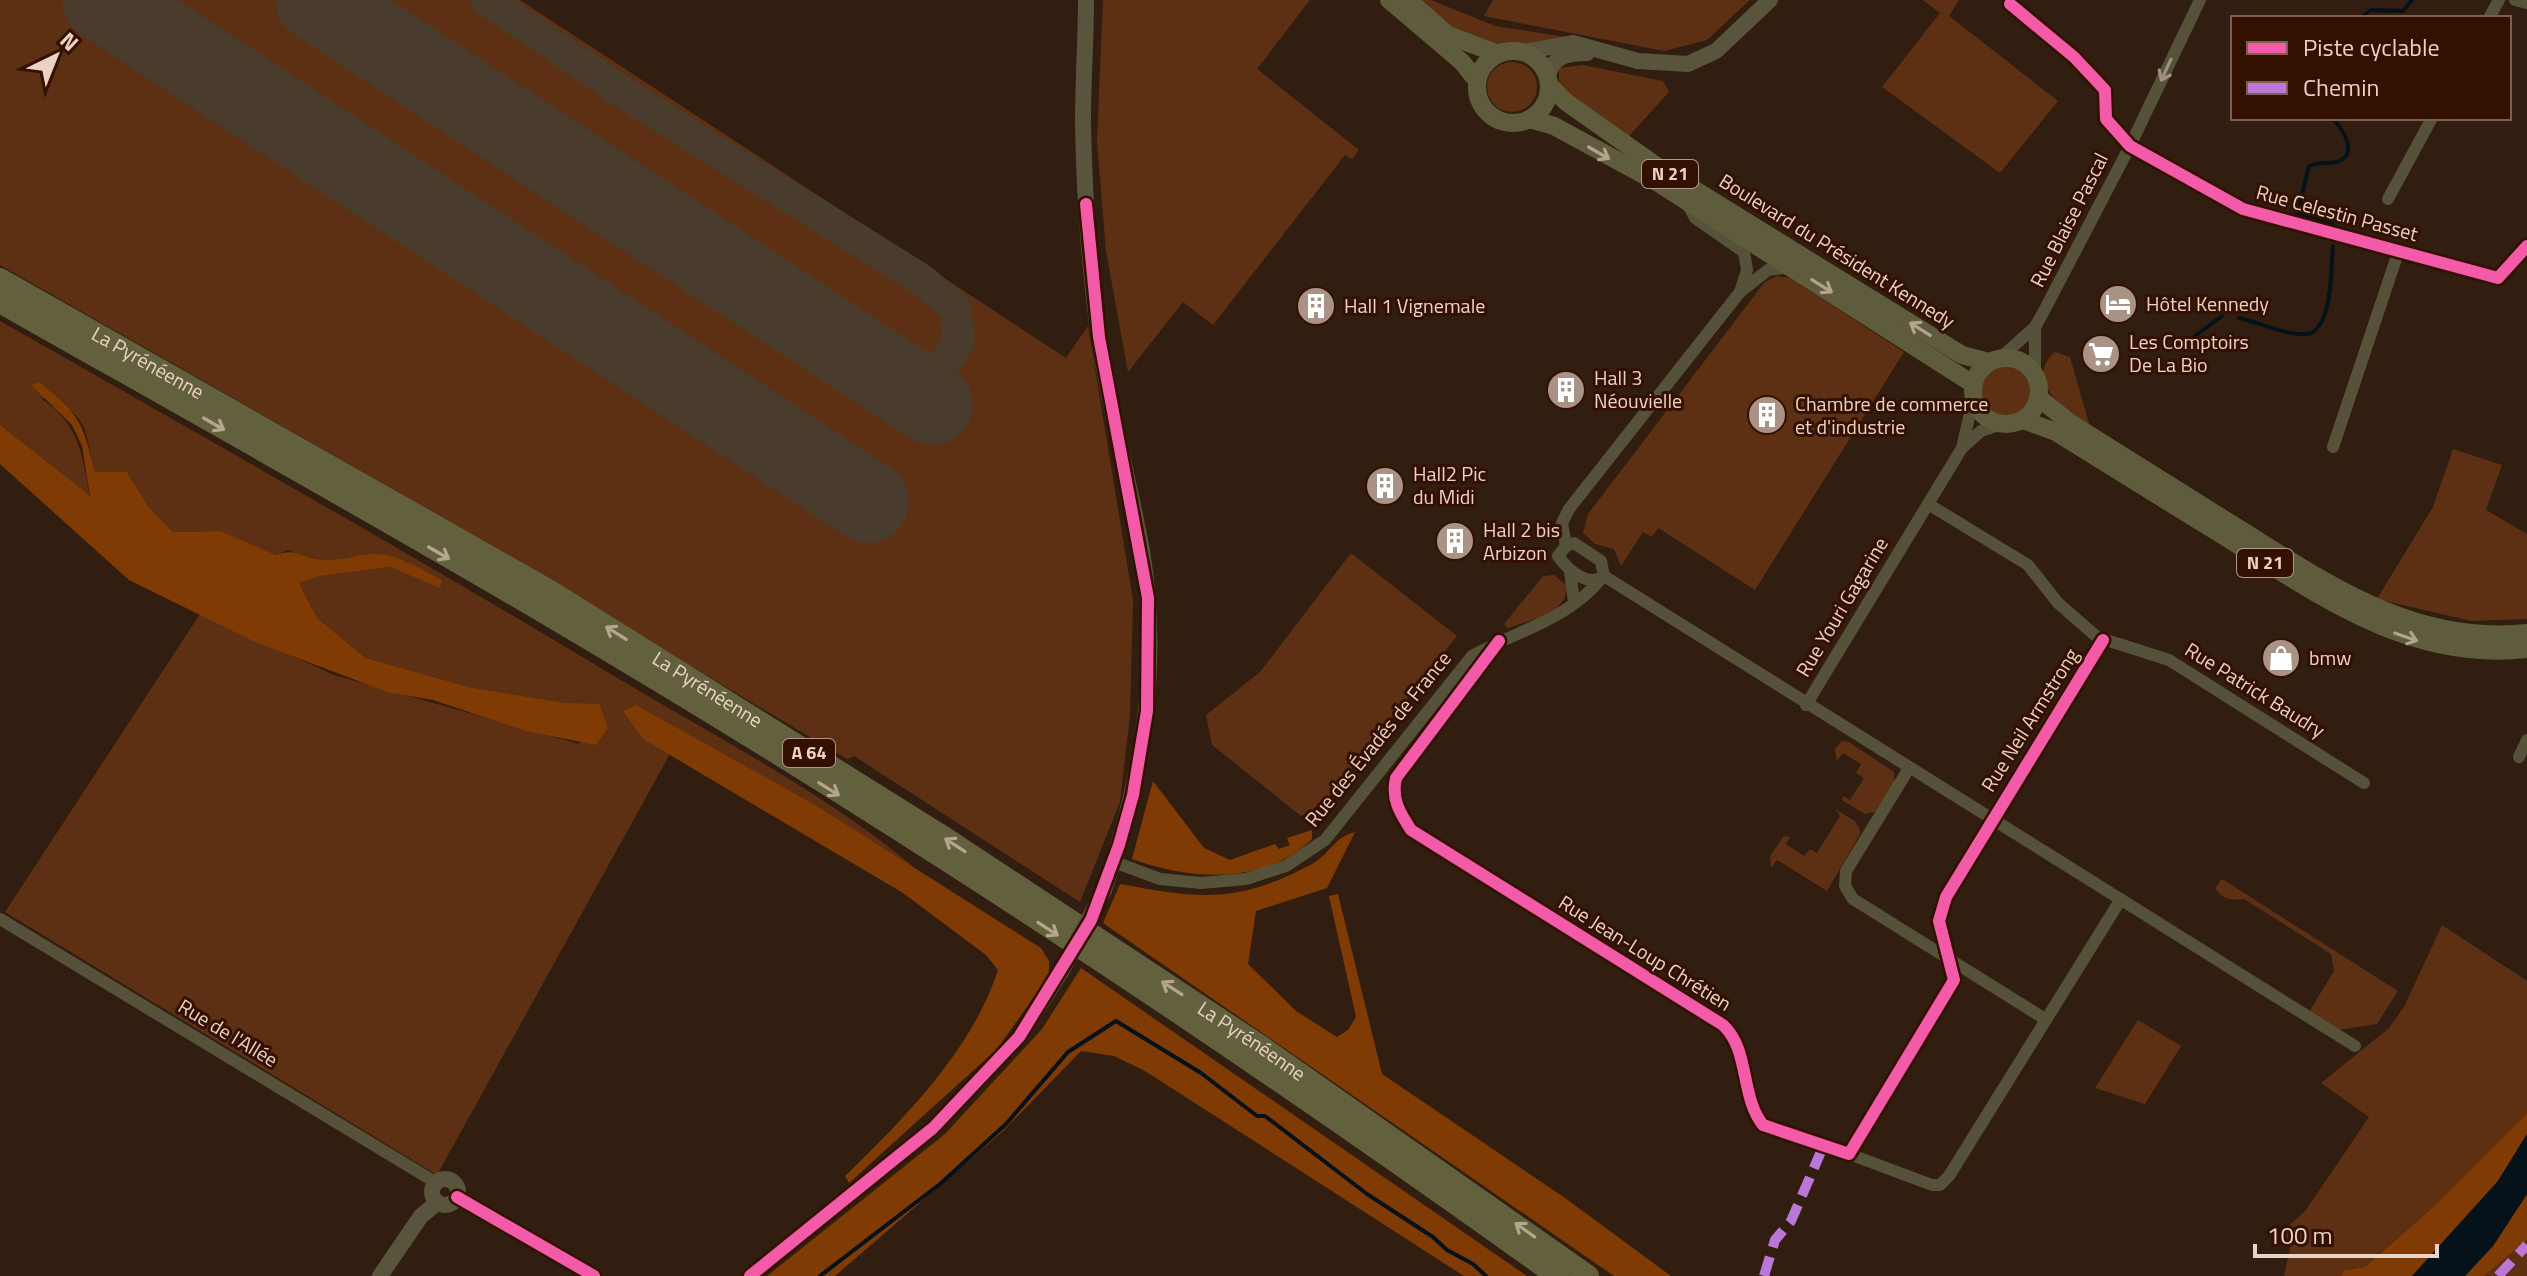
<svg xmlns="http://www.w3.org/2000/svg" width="2527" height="1276" font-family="'Titillium Web',sans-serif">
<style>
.green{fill:#5d3014}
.forest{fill:#803b04}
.water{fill:#051219}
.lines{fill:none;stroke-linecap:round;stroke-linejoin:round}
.stream{stroke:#051219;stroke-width:4}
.taxiway{stroke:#493c2c;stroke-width:32}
.runway{stroke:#493c2c;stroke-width:82}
.street{stroke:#555239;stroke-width:12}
.secondary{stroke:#58553c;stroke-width:16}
.primary{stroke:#5e5c3d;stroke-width:18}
.highway{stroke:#63613d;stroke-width:22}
.secondary-bridge{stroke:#58553c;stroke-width:16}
.quiet{stroke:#ba77d6;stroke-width:10;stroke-dasharray:20 10;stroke-linecap:butt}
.cycleway-casing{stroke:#331000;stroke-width:17}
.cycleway{stroke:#f35aa7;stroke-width:12}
.oneway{stroke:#a0927f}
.oneway2{stroke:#b2a38f}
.oneway3{stroke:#b4a58f}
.labels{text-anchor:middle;stroke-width:6;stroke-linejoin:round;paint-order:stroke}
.shield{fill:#331000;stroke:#b3988a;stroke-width:2}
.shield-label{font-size:18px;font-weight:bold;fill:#ead2c5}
.street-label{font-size:20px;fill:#ead2c5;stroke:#331000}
.poi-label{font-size:20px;fill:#ead2c5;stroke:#331000;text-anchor:start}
</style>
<rect width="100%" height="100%" fill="#311e11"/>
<g class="green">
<path d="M0 0H520L1066 358 1088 326 1133 600 1130 715 1120 802 1080 902 854 756 847 759 403 495 0 265Z"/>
<path d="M1103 0H1310L1257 69 1359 150 1352 159 1345 155 1213 325 1183 302 1128 372 1106 251 1097 142Z"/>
<path d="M1417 0H1431L1495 26 1565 37C1494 51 1472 48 1417 0Z"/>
<path d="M1493 0H1750L1707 40 1664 51 1484 16Z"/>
<path d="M1923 0H1959L1949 16 2058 101 2000 173 1882 87 1940 13Z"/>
<circle cx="1512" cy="87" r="25"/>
<path d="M1583 65 1663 81 1669 92 1629 136 1583 109 1559 85V68Z"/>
<path d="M1776 276 1790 278 1904 352 1755 590 1658 528 1652 537 1643 532 1621 566 1614 549 1595 544 1583 533 1588 514 1764 283Z"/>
<path d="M0 321C207 439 415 556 619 679 719 739 826 793 915 868L636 705 643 739 670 754 437 1175 5 912 200 614 334 675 579 744 599 705 566 703 469 687 366 658 317 618 299 583 320 576 390 567 439 587 442 580 406 561H321L288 550 276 555 221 531 173 532 148 506 127 472H95C84 426 89 412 39 397 78 422 83 454 90 498L0 425Z"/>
<path d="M2055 352 2070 357 2090 427C2067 411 2022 381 2055 352Z"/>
<circle cx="2006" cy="392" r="25"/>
<path d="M2453 449 2502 465 2486 510 2527 534V619L2471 621 2377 599 2433 507Z"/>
<path d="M1351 553 1457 636 1322 806 1301 816 1212 745 1206 715 1260 672Z"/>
<path d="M1554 575 1566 585C1570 613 1528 621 1508 628L1504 624 1543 576Z"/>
<path d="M1842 741 1849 742 1894 772V783L1875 812 1865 814 1842 800 1843 796 1850 800 1864 778 1856 773 1861 764 1843 753 1837 761 1835 749Z"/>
<path d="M1835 809 1855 821 1861 832 1827 891 1777 860 1771 868 1770 856 1784 836 1790 837 1786 844 1804 856 1810 849 1817 853 1840 816Z"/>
<path d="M2222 879 2398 991 2377 1024 2338 1030 2309 1012 2334 971 2331 954 2244 899C2230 901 2223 899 2215 888Z"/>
<path d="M2442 925 2527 981V1113L2432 1208 2365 1267 2344 1270 2340 1276H2284L2290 1249 2284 1230 2306 1210 2369 1117 2321 1083 2389 1028 2404 1007Z"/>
<path d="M2138 1020 2181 1046 2145 1104 2095 1088Z"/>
<path d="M2527 1240V1276H2484L2485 1275Z"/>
</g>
<g class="forest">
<path d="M39 382C80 415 83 422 95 472H127L148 506 173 532 221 531 276 555C297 547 304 559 323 560 340 561 357 555 373 554 397 553 421 569 442 580L440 588 390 567 320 576 299 583 317 618 366 658 469 687 566 703 599 704 608 728 596 745 526 731 433 700 387 692 253 641 129 580 0 464V425L90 496 82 446 72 425 31 385Z"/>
<path d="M636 705 815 805 1041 948 1049 961V976L997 1049 849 1183 845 1176C905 1118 972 1050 998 970L986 955 903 893 643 739 623 711Z"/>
<path d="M1153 781 1204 848 1230 860 1275 844 1279 849 1290 845 1287 838 1312 830V839C1264 886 1190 880 1132 859Z"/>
<path d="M1355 832 1327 888 1256 911 1248 964 1296 1011 1337 1037 1348 1030 1356 1017 1329 896 1338 894 1382 1074 1565 1198 1671 1276H1614L1103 923 1120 884C1201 899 1237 904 1312 864 1330 854 1334 837 1355 832Z"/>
<path d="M1081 968 1527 1276H1464L1145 1071 1114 1056 1081 1051 1003 1131 835 1276H767L945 1134 1042 1029Z"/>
<path d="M2527 1113V1134L2498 1181 2412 1276H2340L2344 1270 2365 1267 2432 1208Z"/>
<path d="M2527 1194V1240L2484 1276H2465L2493 1246Z"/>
</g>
<path class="water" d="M2527 1134V1194L2493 1246 2465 1276H2412L2498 1181Z"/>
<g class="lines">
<g class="stream">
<path d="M2361 18 2371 10 2403 11 2412 0"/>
<path d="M2332 118C2343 128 2360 156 2336 162 2326 164 2317 162 2309 166L2297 214 2332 223 2334 227"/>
<path d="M2239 318C2259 322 2286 336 2306 334 2333 332 2331 267 2333 246"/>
<path d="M2191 346 2195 336 2222 316"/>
<path d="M820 1276 940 1184 1006 1124 1068 1052 1116 1021 1201 1073 1257 1116H1265L1367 1194 1433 1237 1447 1250 1473 1264 1486 1276"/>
</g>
<path class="taxiway" d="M487 0 639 103 922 280 955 308 959 341 927 389"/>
<g class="runway">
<path d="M103 0 868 502"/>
<path d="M316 0 932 404"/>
</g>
<g class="street">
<path d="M2515 0 2527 3"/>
<path d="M2010 4 2074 57 2105 90 2106 119 2130 146 2243 209 2498 278 2527 246"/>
<path d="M2489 18 2499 0"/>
<path d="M2388 199 2432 118"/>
<path d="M1688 205 1695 218 1744 252 1747 270 1740 292"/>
<path d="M1999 359 2035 327 2044 311 2130 146 2200 0"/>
<path d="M2035 376V327"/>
<path d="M2333 447 2399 250"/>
<path d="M1962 448 1973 400"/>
<path d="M1928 504 2028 565 2058 603 2097 637 2169 660 2364 783"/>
<path d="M1574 543 1601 561 1604 576C1588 588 1568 570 1558 556L1566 546Z"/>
<path d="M1566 546 1562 523 1569 509 1740 292 1768 270 1790 267"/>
<path d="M1570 571 1574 602"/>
<path d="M1604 576 2355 1046"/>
<path d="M1499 641 1396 778C1391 799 1400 813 1411 830L1723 1025C1750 1050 1740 1096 1763 1125L1849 1154 1954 980 1939 921 1946 897 2103 640"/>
<path d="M1806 705 1962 448 1981 431 2002 424"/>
<path d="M2519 757 2527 740"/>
<path d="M1908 770 1846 871 1845 886 1853 899 2045 1019"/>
<path d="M1114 862 1160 879 1201 883 1246 879 1286 866 1325 840 1472 656C1516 631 1567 620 1600 580"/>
<path d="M0 919 435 1182"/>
<path d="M1849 1154 1932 1185H1940L1949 1176 2121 899"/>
</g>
<g class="secondary">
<path d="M1086 0C1086 40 1083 80 1083 121 1084 192 1089 262 1098 332 1108 406 1129 478 1142 551 1161 668 1142 780 1104 890"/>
<path d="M1523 52 1573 43 1638 61 1688 64 1716 51 1770 0"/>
<path d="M1548 75C1554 55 1569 53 1587 53"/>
<circle cx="445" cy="1192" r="13"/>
<path d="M457 1197 594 1276"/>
<path d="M380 1276 421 1216 437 1203"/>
<path d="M750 1276 933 1128 1019 1037 1061 972"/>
</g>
<g class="primary">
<path d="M1389 0 1462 62 1477 81"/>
<path d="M1408 0 1448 35 1498 54"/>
<circle cx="1513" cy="87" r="36"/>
<path d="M1549 85 1566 102 1661 169 1962 355 1989 362"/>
<path d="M1530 119 1554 126 1655 181 1973 384"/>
<circle cx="2006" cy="391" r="33"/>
<path d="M2038 397 2070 423C2127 459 2184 494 2241 530 2331 586 2416 645 2527 633"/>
<path d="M2023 420 2056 432C2115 469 2173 505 2232 541 2324 599 2413 662 2527 649"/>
</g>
<g class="highway">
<path id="s1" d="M0 279 550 591 942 836 1262 1047 1588 1276"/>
<path d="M0 302C182 405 365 507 545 613 892 817 1230 1041 1557 1276"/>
</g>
<path class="secondary-bridge" d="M1061 972 1104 890"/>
<g class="quiet">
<path d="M1764 1276 1775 1240 1791 1221 1823 1147"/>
<path d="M2498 1276 2527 1245"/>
</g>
<defs>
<g id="cycleway">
<path d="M2010 4 2074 57 2105 90 2106 119 2130 146 2243 209 2498 278 2527 246"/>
<path d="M1499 641 1396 778C1391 799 1400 813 1411 830L1723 1025C1750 1050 1740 1096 1763 1125L1849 1154 1954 980 1939 921 1946 897 2103 640"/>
<path d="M457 1197 594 1276"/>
<path d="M750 1276 933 1128 1019 1037 1091 920 1119 845 1133 795 1147 711 1148 598 1099 337 1086 204"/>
</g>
</defs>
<use href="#cycleway" class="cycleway-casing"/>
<use href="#cycleway" class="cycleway"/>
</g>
<defs><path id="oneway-shaft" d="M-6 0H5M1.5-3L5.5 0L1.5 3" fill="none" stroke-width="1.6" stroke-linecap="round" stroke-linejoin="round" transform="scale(2)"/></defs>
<use class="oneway" href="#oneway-shaft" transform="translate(2166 70) rotate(115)"/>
<g class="oneway2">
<use href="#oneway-shaft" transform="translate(1599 153) rotate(30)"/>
<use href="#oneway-shaft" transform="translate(1822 286) rotate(32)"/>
<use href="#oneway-shaft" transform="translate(1920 329) rotate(-148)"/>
<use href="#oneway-shaft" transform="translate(2406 637) rotate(19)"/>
</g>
<g class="oneway3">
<use href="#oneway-shaft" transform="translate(214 424) rotate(30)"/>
<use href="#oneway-shaft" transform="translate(439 553) rotate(30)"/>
<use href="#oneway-shaft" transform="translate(616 633) rotate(-148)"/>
<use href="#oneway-shaft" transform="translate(829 789) rotate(32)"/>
<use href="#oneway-shaft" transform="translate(955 845) rotate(-147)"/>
<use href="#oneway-shaft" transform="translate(1048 929) rotate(33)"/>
<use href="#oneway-shaft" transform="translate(1172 988) rotate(-147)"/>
<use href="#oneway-shaft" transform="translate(1525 1230) rotate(-144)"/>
</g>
<defs>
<symbol id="hotel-disc" viewBox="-11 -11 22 22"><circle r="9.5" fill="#a99386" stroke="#331000"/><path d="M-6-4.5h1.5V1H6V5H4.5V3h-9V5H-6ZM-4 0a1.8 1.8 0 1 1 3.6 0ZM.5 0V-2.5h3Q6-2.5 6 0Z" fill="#fff"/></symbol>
<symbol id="building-disc" viewBox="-11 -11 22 22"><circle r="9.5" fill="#a99386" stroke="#331000"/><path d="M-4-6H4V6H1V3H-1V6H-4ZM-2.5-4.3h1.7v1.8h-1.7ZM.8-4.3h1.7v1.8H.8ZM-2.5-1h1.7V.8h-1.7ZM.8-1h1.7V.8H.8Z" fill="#fff"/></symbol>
<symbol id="supermarket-disc" viewBox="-11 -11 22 22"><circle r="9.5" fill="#a99386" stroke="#331000"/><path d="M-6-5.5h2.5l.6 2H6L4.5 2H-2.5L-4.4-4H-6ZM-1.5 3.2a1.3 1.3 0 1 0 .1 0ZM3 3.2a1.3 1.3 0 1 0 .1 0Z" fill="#fff"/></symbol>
<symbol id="shop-disc" viewBox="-11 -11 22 22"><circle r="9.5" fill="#a99386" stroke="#331000"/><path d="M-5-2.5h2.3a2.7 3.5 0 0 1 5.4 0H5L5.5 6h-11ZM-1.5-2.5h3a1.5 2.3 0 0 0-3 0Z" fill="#fff"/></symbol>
</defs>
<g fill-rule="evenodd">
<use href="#hotel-disc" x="2096" y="282" width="44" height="44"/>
<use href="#building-disc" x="1294" y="284" width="44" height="44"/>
<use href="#supermarket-disc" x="2079" y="332" width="44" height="44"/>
<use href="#building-disc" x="1544" y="368" width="44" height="44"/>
<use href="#building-disc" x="1745" y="393" width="44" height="44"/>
<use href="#building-disc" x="1363" y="464" width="44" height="44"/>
<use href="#building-disc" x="1433" y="519" width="44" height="44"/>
<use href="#shop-disc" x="2259" y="636" width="44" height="44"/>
</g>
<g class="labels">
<g class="shield">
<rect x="1642" y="160" width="56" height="28" rx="6"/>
<rect x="2237" y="549" width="56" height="28" rx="6"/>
<rect x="783" y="739" width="52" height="28" rx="6"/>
</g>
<g class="shield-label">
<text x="1670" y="180">N 21</text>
<text x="2265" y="569">N 21</text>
<text x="809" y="759">A 64</text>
</g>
<g class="street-label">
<text transform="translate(2337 213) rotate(15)" y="7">Rue Celestin Passet</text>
<text transform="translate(2069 220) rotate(-63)" y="7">Rue Blaise Pascal</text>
<text transform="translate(1837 251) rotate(32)" y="7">Boulevard du Président Kennedy</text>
<text dy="7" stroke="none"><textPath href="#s1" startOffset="170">La Pyrénéenne</textPath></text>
<text transform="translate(1842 607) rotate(-59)" y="7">Rue Youri Gagarine</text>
<text dy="7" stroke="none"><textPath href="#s1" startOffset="818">La Pyrénéenne</textPath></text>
<text transform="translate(2255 690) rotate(32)" y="7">Rue Patrick Baudry</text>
<text transform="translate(2030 720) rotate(-58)" y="7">Rue Neil Armstrong</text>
<text transform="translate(1378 739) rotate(-51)" y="7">Rue des Évadés de France</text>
<text transform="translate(1645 953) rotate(32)" y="7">Rue Jean-Loup Chrétien</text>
<text transform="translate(228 1033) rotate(31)" y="7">Rue de l'Allée</text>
<text dy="7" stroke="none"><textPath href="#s1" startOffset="1466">La Pyrénéenne</textPath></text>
</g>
<g class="poi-label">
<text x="2146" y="311">Hôtel Kennedy</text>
<text x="1344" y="313">Hall 1 Vignemale</text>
<text x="2129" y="349">Les Comptoirs<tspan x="2129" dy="23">De La Bio</tspan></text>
<text x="1594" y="385">Hall 3<tspan x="1594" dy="23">Néouvielle</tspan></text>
<text x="1795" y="411">Chambre de commerce<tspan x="1795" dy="23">et d'industrie</tspan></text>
<text x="1413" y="481">Hall2 Pic<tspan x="1413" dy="23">du Midi</tspan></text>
<text x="1483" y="537">Hall 2 bis<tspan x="1483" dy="23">Arbizon</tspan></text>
<text x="2309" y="665">bmw</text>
</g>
</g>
<rect x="2231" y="16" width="280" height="104" fill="#331000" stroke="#7c5e4f" stroke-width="2"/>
<rect x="2247" y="42" width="40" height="12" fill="#f35aa7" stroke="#7c5e4f" stroke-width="2"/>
<text x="2303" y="56" font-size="24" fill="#ead2c5">Piste cyclable</text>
<rect x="2247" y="82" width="40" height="12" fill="#ba77d6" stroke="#7c5e4f" stroke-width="2"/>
<text x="2303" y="96" font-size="24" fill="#ead2c5">Chemin</text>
<g transform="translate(56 56) rotate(43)" stroke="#331000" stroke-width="6" paint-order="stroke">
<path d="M0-6L14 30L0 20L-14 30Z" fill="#ead2c5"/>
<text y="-12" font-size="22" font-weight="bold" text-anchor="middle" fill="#ead2c5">N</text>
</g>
<path d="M2255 1244v12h182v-12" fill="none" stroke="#ead2c5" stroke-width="4"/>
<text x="2267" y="1244" font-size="24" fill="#ead2c5" stroke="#331000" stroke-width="6" paint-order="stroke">100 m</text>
</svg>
